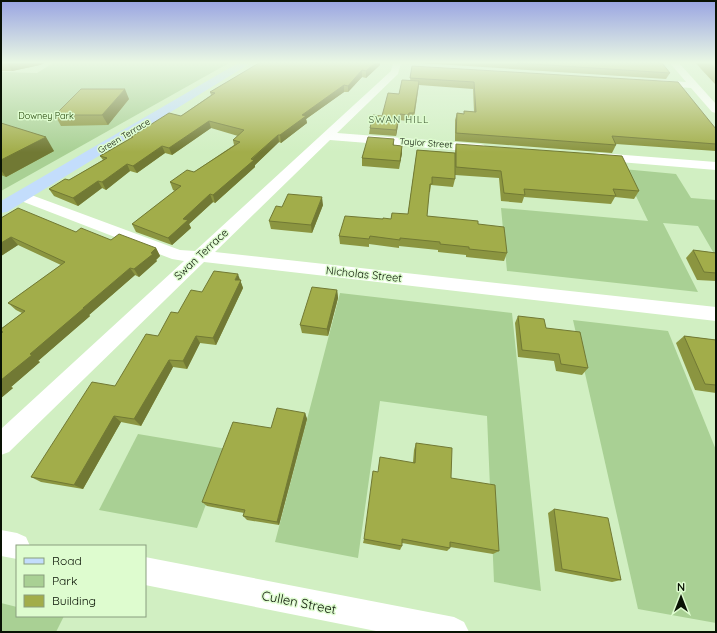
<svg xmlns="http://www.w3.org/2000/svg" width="717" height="633" font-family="Quicksand,sans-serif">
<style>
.green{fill:#a9d094}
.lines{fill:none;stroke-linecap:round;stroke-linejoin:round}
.street{fill:#fff;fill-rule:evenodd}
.secondary{fill:#c3ddfc;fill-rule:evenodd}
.wall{fill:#8b9540}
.shaded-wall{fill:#717934}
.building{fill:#a2ad4a;stroke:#717934}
.labels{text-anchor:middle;stroke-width:3;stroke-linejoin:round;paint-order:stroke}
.far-park-label{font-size:9px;fill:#1f4005;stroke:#defccf}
.far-street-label{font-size:9px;fill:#091204;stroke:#defccf}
.far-neighbourhood-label{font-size:10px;letter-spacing:1px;fill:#425b35;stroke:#defccf}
.street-label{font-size:11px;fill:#091204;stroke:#defccf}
.near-street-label{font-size:13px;fill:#091204;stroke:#defccf}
</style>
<rect width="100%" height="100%" fill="#d1efc2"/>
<g class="green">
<path d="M53 63H229L1 191V72L37 73Z"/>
<path d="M623 169 676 174 691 198 716 200V257L698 226 663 223 698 292 507 271 501 208 648 221Z"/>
<path d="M340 293 512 313 541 591 494 582 487 416 380 401 358 558 275 542Z"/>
<path d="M573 320 668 331 716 450V623L638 609Z"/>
<path d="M138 434 227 449 197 528 99 510Z"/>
<path d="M1 603 17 607V616H64L56 632H1Z"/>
</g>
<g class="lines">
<g class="street">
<path d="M393 63H401L398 74 337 133 480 144 484 145 486 148 484 151 480 152 330 140 215 252 716 307V321L204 262 9 452 1 455V429L184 261 172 259 16 199 14 196 16 193H26L180 250 195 251 391 71Z"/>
<path d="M670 63H679L716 104V113L712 112 691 88 654 85 652 83 657 80 686 82Z"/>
<path d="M599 153 716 162V170L595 160 593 157 595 154Z"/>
<path d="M1 530 17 533 26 537 30 546H17V559L1 556Z"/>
<path d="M145 557 454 617 464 622 469 632H381L145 585Z"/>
</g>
<path class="secondary" d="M238 63H251L7 212 1 213V201Z"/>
</g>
<g class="wall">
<path d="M1 63H44L40 65 12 71H1Z"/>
<path d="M421 63H662L670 73 666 79Z"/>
<path d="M696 63H716V85L701 69Z"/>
<path d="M380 65 366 78 362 77 348 92H344L306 119 307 123 281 143 279 142 255 165V167L215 203 213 202 189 224 191 228 172 245 136 232 132 224 175 191 173 190 170 182 194 172 234 145 233 140 238 136 211 128 172 155 165 153 137 173 130 171 106 190 102 188 78 206 54 196 49 189 69 180 103 160 100 156 131 138V137L181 116 211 95 210 92Z"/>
<path d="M412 66 716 129V151L616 144V145L612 153 455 141V120L457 113 464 114V111L474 112 473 89 419 85 414 119H408V121L399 120 396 136 369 134 370 128 382 116 399 94 410 81Z"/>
<path d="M129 99 108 125 61 126 55 115Z"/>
<path d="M1 123 54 151 6 177 1 175Z"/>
<path d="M394 139V145L402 153 399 169 362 166V158Z"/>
<path d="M456 144 639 191 634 199 615 197 611 204 524 197 522 203 501 201 499 178 455 175V179L453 187 431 185 430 192H429L427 216 478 224 507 253 504 261 466 257V255L438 252V250L399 246V248L369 244V247L340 244 339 236 383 219H391L408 214 417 150 455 153Z"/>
<path d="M323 205 312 233 271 229 269 221 282 207Z"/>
<path d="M1 218 76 232 111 240 156 248 160 256 156 260 157 261 139 277 135 275 89 315 90 316 38 361 40 362 11 387 13 388 1 398V333H2L1 332V329L22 313 16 310 8 303 61 265 18 245 1 256Z"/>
<path d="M693 250 716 253V281L697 280 686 258Z"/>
<path d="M240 280 243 288 216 345 200 343 187 369 173 367 141 426 121 422 83 489 41 482 31 477 115 386 178 313 202 292Z"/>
<path d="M337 290 338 298 328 336 302 333 300 325Z"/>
<path d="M518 316 546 328 588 368 582 375 556 371 554 361 518 357 515 323Z"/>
<path d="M684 336 716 340V393L695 390 676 343Z"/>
<path d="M305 413 307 419 279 525 247 520 243 516 244 513 207 506 202 502 271 428Z"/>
<path d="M416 443 451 478 499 551 493 554 450 547V548L447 551 402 543V546L400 550 363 543 364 539 413 462 414 450Z"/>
<path d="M554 509 621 580 612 582 555 571 548 513Z"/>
</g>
<g class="shaded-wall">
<path d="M7 63H44L40 65 12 71Z"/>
<path d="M375 63H380V65L366 78V71Z"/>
<path d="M362 70V77L348 92V86Z"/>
<path d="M344 85V92L306 119 307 123 281 143 280 135 302 115Z"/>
<path d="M125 89 129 99 108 125 102 115Z"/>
<path d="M400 114 399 120 396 136V130Z"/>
<path d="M209 121 211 128 172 155 169 148Z"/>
<path d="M278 135 279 142 255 165V167L215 203 213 195Z"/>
<path d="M46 137 54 151 6 177 1 170V160Z"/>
<path d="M162 146 165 153 137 173 133 166Z"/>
<path d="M402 146V153L399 169 400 161Z"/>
<path d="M127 164 130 171 106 190 102 182Z"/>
<path d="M98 181 102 188 78 206 73 198Z"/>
<path d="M210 194 213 202 189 224 191 228 172 245 168 238 183 219Z"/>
<path d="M322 197 323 205 312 233 311 225Z"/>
<path d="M11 237 18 245 1 256V243Z"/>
<path d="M156 248 160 256 156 260 157 261 139 277 134 269Z"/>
<path d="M130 268 135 275 89 315 90 316 38 361 40 362 11 387 13 388 1 398V380L30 354 83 308Z"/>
<path d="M238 274 243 288 216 345 213 338 235 280Z"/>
<path d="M337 290 338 298 328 336 327 329Z"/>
<path d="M196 336 200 343 187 369 183 361Z"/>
<path d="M169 360 173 367 141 426 134 419Z"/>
<path d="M305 413 307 419 279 525 277 522Z"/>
<path d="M114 416 121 422 83 489 74 485Z"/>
</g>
<g class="building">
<path d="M259 63H375L366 71 362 70 348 86 344 85 302 115 306 116 280 135H278L251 159 254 160 213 195 210 194 183 219 188 220 168 238 132 224 181 186 170 182 187 170 194 172 240 142 233 140 244 130 209 121 169 148 162 146 133 166 127 164 102 182 98 181 73 198 49 189 65 179 69 180 107 158 100 156 133 137H131L169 113 181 116 215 93 210 92Z"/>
<path d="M517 63H662L670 73Z"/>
<path d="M710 63H716V70Z"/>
<path d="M412 66 678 82 716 129V144L612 136 616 145 456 133 457 113 464 114V111L476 112 474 82 410 78Z"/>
<path d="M402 80 419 81 414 113H409L408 115 400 114 396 130 370 128 373 115 382 116 388 93 399 94Z"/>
<path d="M81 89H125L102 115H55Z"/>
<path d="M1 123 46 137 1 160Z"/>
<path d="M368 137 394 139 393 145 402 146 400 161 362 158Z"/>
<path d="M456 144 622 156 639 191 613 189 616 196 524 189 525 195 504 193 501 171 456 167Z"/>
<path d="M417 150 455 153V179L432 177V184H430L427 216 478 221V224L504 227 507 253 469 249V247L440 244V242L400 238V240L370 236 369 239 339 236 345 216 383 219V218L391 219 392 213 408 214Z"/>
<path d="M288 194 322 197 311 225 269 221 276 206 282 207Z"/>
<path d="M18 208 76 232 81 228 111 240 119 234 156 248 151 253 153 254 134 269 130 268 83 308H84L30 354 32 355 1 380 3 381 1 383V333L3 332 1 331V329L25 311 8 303 65 262 11 237 1 243V218Z"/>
<path d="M693 250 716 253V273L704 272Z"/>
<path d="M214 271 238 274 235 280H241L213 338 196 336 183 361 169 360 134 419 114 416 74 485 31 477 92 382 115 386 146 334 158 336 171 312 178 313 191 290 202 292Z"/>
<path d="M312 287 337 290 327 329 300 325Z"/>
<path d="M518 316 544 319 546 328 580 332 588 368 561 364 559 354 522 350Z"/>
<path d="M684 336 716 340V385L705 384Z"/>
<path d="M277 408 305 413 277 522 243 516 245 510 202 502 233 422 271 428Z"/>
<path d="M416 443 452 448 451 478 495 485 499 551 450 542V548L402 539V546L364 539 373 471 378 472 380 457 415 463Z"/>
<path d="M554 509 608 518 621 580 562 569Z"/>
</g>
<linearGradient id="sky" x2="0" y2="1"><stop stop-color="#99a4e2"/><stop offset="0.41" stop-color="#eaf8e4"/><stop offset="1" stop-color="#eaf8e4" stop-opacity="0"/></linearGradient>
<rect width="717" height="152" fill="url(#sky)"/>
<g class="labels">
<g class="far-park-label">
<text x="46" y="119">Downey Park</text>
</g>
<g class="far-street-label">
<text transform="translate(124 136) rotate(-31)" y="3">Green Terrace</text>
<text transform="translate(426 143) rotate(4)" y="3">Taylor Street</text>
</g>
<g class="far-neighbourhood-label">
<text x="399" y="123">SWAN HILL</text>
</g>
<g class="street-label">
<text transform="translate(201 254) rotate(-43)" y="4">Swan Terrace</text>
<text transform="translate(364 274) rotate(6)" y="4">Nicholas Street</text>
</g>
<g class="near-street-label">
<text transform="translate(299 602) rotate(11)" y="5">Cullen Street</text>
</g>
</g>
<rect width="717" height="633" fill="none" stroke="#091204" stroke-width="4"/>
<rect x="16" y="545" width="130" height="72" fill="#defccf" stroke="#899e7e"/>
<rect x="24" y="558" width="20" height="6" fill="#c3ddfc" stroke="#899e7e"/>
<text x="52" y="565" font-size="12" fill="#091204">Road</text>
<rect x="24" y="575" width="20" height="12" fill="#a9d094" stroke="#899e7e"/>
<text x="52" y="585" font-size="12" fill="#091204">Park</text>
<rect x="24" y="595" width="20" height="12" fill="#a2ad4a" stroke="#899e7e"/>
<text x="52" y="605" font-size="12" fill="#091204">Building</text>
<g transform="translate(681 597)" stroke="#defccf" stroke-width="3" paint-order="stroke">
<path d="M0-3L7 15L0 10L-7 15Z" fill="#091204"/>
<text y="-6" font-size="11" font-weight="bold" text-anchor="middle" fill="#091204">N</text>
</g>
</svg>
